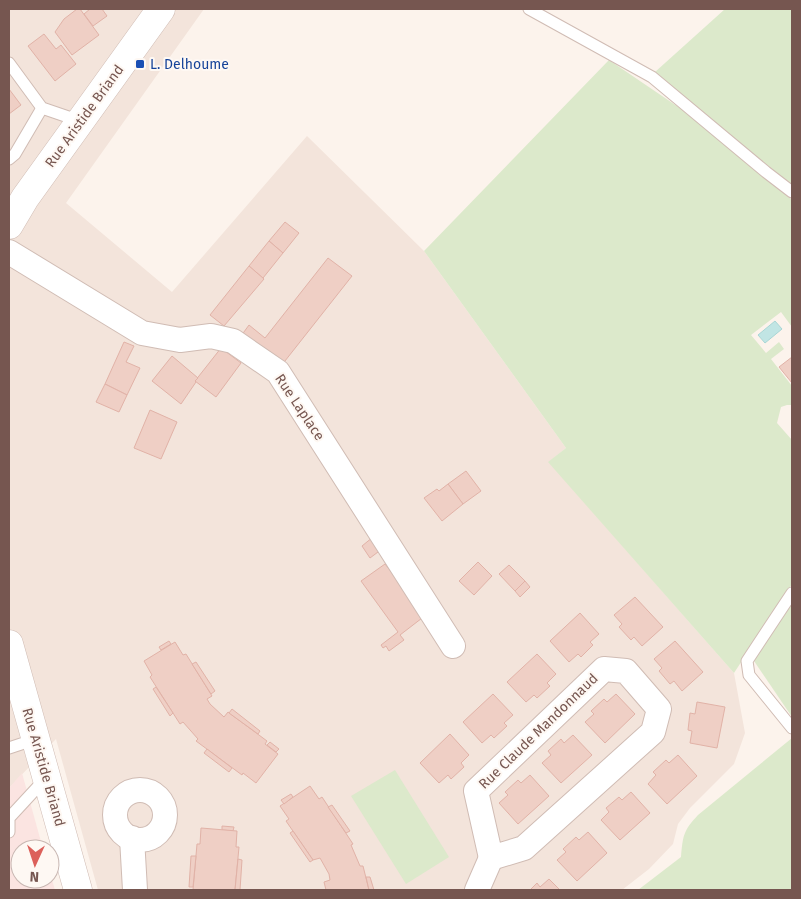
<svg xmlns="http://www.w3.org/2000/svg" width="801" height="899" font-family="'Fira Sans',sans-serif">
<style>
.residential{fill:#f3e4db}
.commercial{fill:#fbe4e1}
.green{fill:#dce9cb}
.water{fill:#c1e5e4;stroke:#a8d6d5}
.building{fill:#efcfc5;stroke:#e1b2a7}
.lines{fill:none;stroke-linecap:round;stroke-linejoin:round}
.service-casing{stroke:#d0bcb4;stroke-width:13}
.minor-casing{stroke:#d0bcb4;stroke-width:26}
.tertiary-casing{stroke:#d0bcb4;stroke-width:29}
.service{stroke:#fff;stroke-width:11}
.minor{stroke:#fff;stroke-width:24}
.tertiary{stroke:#fff;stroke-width:28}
.transit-dot{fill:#1a4fb4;stroke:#fef8f3;stroke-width:2}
.labels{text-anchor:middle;stroke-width:4;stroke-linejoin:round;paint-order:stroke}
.transit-label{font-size:14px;fill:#164399;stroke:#fef8f3;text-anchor:start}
.street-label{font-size:14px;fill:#765650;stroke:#fef8f3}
</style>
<rect width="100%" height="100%" fill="#fcf3ec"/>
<path class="residential" d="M9 9H204L66 203 172 292 307 136 424 251 566 448 549 462 734 673 745 733 734 764 690 808 678 824 673 844 649 869 622 890H98L56 739 9 788Z"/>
<path class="commercial" d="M22 773 43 849H20V879H50V873L55 890H9V788Z"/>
<g class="green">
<path d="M725 9H792V188L655 72Z"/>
<path d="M609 60 696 119 792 200V327L781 312 751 335 766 353 779 342 784 349 771 359 792 386V405H787L781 407 777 423 792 440V584L734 673 548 462 566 448 424 251Z"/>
<path d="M792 603V717L754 661Z"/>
<path d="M792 738V890H638L681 857C683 836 683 831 698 815Z"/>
<path d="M395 770 449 857 406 884 351 796Z"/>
</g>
<path class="water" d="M775 321 782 329 765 343 758 335Z"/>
<g class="building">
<path d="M77 9H80L99 35 72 55 55 32 64 19Z"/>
<path d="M90 9H102L107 16 93 26 84 14Z"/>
<path d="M44 34 56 49 61 45 76 64 55 81 28 46Z"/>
<path d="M9 89 21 105 9 114Z"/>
<path d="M285 222 299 233 283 253 269 241Z"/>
<path d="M269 241 283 253 263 278 249 266Z"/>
<path d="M328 258 352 276 281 366 241 336 249 325 265 338Z"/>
<path d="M249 266 264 279 224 326 210 315Z"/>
<path d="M124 342 134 346 126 362 140 368 127 395 105 384Z"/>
<path d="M221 348 241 363 216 397 195 381Z"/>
<path d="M172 356 198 378 195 381 196 382 181 404 152 381Z"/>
<path d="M792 357V383L779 367Z"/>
<path d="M105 384 127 395 119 412 96 402Z"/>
<path d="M150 410 177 422 161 459 134 448Z"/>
<path d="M466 471 481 491 463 504 448 484Z"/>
<path d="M448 484 463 504 442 521 424 498 437 489 439 491Z"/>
<path d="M373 537 382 549 370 558 362 546Z"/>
<path d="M478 562 492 576 474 595 459 581Z"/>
<path d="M385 564 426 615 400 635 404 640 389 651 386 646 383 648 381 645 398 632 361 581Z"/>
<path d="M509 565 525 581 515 591 499 574Z"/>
<path d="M525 581 530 587 520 597 515 591Z"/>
<path d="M635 597 663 627 642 646 634 637 631 640 619 627 622 624 614 615Z"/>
<path d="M580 613 599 634 590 642 593 645 581 657 578 654 569 662 550 641Z"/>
<path d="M169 641 171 644 161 650 159 647Z"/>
<path d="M675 641 703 672 682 691 674 681 670 684 659 671 662 668 654 659Z"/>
<path d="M175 642 183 655 186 654 212 696 207 699 210 704 224 717 228 712 267 741 265 744 278 754 256 783 243 773 242 775 196 741 198 739 183 722 180 724 150 677 152 675 144 661Z"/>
<path d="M537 654 556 674 547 683 550 686 537 698 534 695 526 702 507 682Z"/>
<path d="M196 662 215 691 211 694 192 664Z"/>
<path d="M156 687 173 713 170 716 153 689Z"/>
<path d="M493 694 513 715 504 723 507 726 494 738 491 735 482 743 463 722Z"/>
<path d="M616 694 635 714 605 743 585 722 594 714 591 711 604 699 607 702Z"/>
<path d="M697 702 725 707 717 748 690 743 692 731 688 730 690 713 695 714Z"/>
<path d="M232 709 260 731 258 734 229 713Z"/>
<path d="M450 734 469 755 461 763 464 767 451 779 448 775 439 783 420 763Z"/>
<path d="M573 735 592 755 561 783 542 763 551 755 548 751 561 739 564 743Z"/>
<path d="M270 742 279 749 276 752 267 745Z"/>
<path d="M207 749 232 768 229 772 204 753Z"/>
<path d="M678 755 697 776 667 804 648 784 656 775 653 772 666 760 669 763Z"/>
<path d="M530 775 549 796 518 824 499 803 508 795 505 792 518 780 521 783Z"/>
<path d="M310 786 319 799 322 797 353 844 351 845 360 866H363L369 890H326L324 882 330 880 329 874 320 858 313 860 286 821 289 819 280 806Z"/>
<path d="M631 792 650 813 620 840 601 820 609 812 606 808 619 797 622 800Z"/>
<path d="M291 794 293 797 284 804 281 800Z"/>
<path d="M332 805 350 831 346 833 328 807Z"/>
<path d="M222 826 234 827 233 831 222 830Z"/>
<path d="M201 828 237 831 236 847H239L235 890H193L197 844H200Z"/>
<path d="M293 831 313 860 310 862 290 833Z"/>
<path d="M588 832 607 853 577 881 557 860 566 852 563 849 576 837 579 840Z"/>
<path d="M191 856H196L193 887H189Z"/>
<path d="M238 859 242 860 240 890H235Z"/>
<path d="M366 877H370L374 890H369Z"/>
<path d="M549 879 560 890H530L537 883 540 887Z"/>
</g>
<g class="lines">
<defs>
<g id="service">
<path d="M529 9 652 77 766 172 792 192"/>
<path d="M9 63 42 108 80 121"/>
<path d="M9 159 15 154 42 108"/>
<path d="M792 593 747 661 749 675 792 728"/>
<path d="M9 748 36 739"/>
<path d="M9 832V818L46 778"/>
</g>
<g id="minor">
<path d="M9 252 142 333 180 340 211 336 233 341 278 372 453 646"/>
<path d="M604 669 626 671 659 709 653 732 524 848 491 858 476 791Z"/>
<circle cx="140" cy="815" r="25"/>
<path d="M132 838 135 890"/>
<path d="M477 890 491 858"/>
</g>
<g id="tertiary">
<path d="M9 225 25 198 161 9"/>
<path d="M9 644 78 890"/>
</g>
</defs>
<use href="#service" class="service-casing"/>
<use href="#minor" class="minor-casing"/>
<use href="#tertiary" class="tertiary-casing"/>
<use href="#service" class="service"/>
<use href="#minor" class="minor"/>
<use href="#tertiary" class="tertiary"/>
</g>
<rect class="transit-dot" x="135" y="59" width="10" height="10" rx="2.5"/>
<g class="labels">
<g class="transit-label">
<text x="150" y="69">L. Delhoume</text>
</g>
<g class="street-label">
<text transform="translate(84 116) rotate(-54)" y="5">Rue Aristide Briand</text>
<text transform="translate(300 407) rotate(56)" y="5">Rue Laplace</text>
<text transform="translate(538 731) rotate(-44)" y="5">Rue Claude Mandonnaud</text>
<text transform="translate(44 767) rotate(74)" y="5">Rue Aristide Briand</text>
</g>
</g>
<rect width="801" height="899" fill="none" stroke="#765650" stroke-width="20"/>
<g transform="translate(35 864) rotate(183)"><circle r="24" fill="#fef8f3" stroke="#c8b7b2"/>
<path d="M0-4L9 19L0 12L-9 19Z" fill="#dc605a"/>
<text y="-8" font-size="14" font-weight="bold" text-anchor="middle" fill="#765650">N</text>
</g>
</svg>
